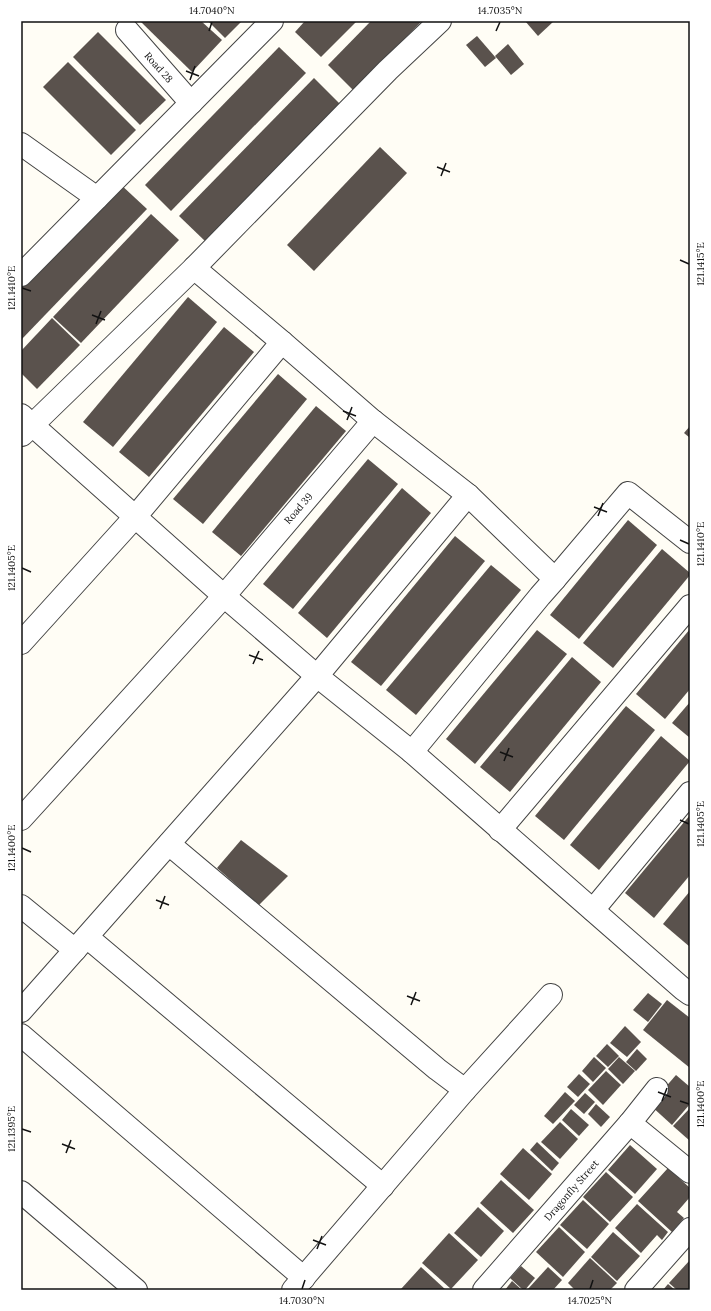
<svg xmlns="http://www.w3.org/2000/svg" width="711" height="1311" font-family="Lora,serif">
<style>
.building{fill:#5a524d}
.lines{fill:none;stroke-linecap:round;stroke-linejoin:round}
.minor-casing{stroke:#444;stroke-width:24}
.minor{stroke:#fff;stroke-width:22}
.ticks{fill:none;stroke:#111;stroke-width:1.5}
.labels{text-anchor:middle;stroke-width:4;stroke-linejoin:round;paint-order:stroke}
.street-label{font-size:10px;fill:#111;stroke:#fff}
.neatline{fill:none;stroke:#111;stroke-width:1.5}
.ticks-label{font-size:10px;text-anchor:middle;fill:#111}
</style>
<rect width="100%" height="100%" fill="#fffdf5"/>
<g class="building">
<path d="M140 21H201L222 40 192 72Z"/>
<path d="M208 21H242L225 38Z"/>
<path d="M305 21H357L321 57 295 32Z"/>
<path d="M371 21H422L354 91 328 65Z"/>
<path d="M525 21H554L538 36Z"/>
<path d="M98 32 166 100 140 125 73 57Z"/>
<path d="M477 36 496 58 485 67 466 45Z"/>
<path d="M508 44 524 64 511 75 495 56Z"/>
<path d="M279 47 306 73 171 211 145 185Z"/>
<path d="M68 62 136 130 111 155 43 87Z"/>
<path d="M314 78 340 104 206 242 179 216Z"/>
<path d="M380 147 407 173 314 271 287 245Z"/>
<path d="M119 183 147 209 21 340V285Z"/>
<path d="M151 214 179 240 81 343 53 317Z"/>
<path d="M188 297 217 322 113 447 83 422Z"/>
<path d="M52 318 80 345 37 389 21 373V351Z"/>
<path d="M224 327 254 352 149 477 119 452Z"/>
<path d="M278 374 307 399 203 524 173 499Z"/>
<path d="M316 406 346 431 241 556 212 532Z"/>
<path d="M690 426V438L684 433Z"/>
<path d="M368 459 398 484 293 609 263 584Z"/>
<path d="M402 488 431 513 327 638 298 613Z"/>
<path d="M628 520 657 545 579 639 550 615Z"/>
<path d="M455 536 485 561 381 686 351 662Z"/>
<path d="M662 549 690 573V575L613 668 583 643Z"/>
<path d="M491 565 521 590 416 715 386 690Z"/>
<path d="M690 629V689L665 719 636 694Z"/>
<path d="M537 630 567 654 475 764 446 739Z"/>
<path d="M572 657 601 682 510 792 480 767Z"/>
<path d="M690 702V738L672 723Z"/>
<path d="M626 706 655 730 564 840 535 816Z"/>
<path d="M661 736 690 761 599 870 570 845Z"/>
<path d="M690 815V875L654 918 625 893Z"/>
<path d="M241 840 288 876 259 905 217 868Z"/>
<path d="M690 891V947L663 924Z"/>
<path d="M648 993 662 1004 648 1022 633 1010Z"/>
<path d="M667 1000 690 1018V1068L643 1030Z"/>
<path d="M625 1026 641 1042 627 1057 610 1043Z"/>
<path d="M607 1044 619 1056 608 1067 596 1056Z"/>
<path d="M637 1049 647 1059 636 1071 626 1062Z"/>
<path d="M594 1057 606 1068 593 1082 582 1071Z"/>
<path d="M619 1057 635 1071 623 1084 608 1069Z"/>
<path d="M606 1071 621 1085 603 1105 588 1090Z"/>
<path d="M579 1074 590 1084 578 1097 567 1087Z"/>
<path d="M676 1075 690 1087V1104L672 1125 650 1105Z"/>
<path d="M565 1092 575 1101 553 1124 544 1116Z"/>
<path d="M585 1093 595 1102 584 1114 574 1105Z"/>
<path d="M596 1104 610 1117 601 1127 588 1114Z"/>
<path d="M690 1108V1141L673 1126Z"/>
<path d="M571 1109 589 1125 579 1136 562 1120Z"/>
<path d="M560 1122 578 1139 560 1159 541 1142Z"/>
<path d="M537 1142 559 1163 552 1171 530 1150Z"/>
<path d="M630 1145 657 1169 635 1194 608 1170Z"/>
<path d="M523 1148 552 1174 529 1200 500 1174Z"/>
<path d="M668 1168 690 1188V1197L677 1212 684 1218 672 1232 638 1201Z"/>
<path d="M606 1172 633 1197 610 1222 583 1197Z"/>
<path d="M501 1180 534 1210 513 1233 480 1203Z"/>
<path d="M583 1200 609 1224 587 1249 560 1225Z"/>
<path d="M637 1204 668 1232 662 1240 657 1235 641 1253 615 1228Z"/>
<path d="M478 1207 504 1231 481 1257 454 1233Z"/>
<path d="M559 1227 585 1252 563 1277 536 1252Z"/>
<path d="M613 1232 640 1256 617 1281 591 1257Z"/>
<path d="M449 1233 478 1260 451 1289 422 1263Z"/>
<path d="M590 1258 617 1283 610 1290H575L568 1283Z"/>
<path d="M690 1260V1290H677L669 1283Z"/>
<path d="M521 1266 535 1278 525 1290H523L510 1278Z"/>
<path d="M421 1267 446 1290H403L401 1289Z"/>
<path d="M548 1267 562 1280 553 1290H527Z"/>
<path d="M512 1281 522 1290H505Z"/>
<path d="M668 1284 675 1290H663Z"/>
</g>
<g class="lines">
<defs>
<g id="minor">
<path d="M127 30 191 103"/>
<path d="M21 144 97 198"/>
<path d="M194 268 282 342 373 421 468 495 555 579 628 493 690 542"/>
<path d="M21 275 272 21"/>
<path d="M21 415 224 596 317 676 412 752 683 989 690 994"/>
<path d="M22 435 194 268 388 70 440 21"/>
<path d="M21 643 135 517 282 342"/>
<path d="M412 752 540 596 555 579"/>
<path d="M21 819 224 596 373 421"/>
<path d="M500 830 690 606"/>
<path d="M169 844 437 1069 465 1090"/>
<path d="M21 906 75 950"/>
<path d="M593 910 690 793"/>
<path d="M87 937 383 1186"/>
<path d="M21 1011 317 676 468 495"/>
<path d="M21 1035 304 1278"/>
<path d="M630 1123 690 1172"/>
<path d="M21 1192 136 1290"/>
<path d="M293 1290 465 1090 551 995"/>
<path d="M484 1290 630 1123 657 1089"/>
<path d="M636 1290 690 1229"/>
</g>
</defs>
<use href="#minor" class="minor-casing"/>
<use href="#minor" class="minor"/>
</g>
<path class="ticks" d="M209 31 212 22M496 31 500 22M186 71 199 76M190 80 195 66M437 167 450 172M441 176 446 163M680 260 689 264M22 288 31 291M92 315 105 320M96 324 101 311M343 411 356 416M347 420 352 407M594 507 607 512M598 516 603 503M680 540 689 544M22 568 31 572M249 655 263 660M253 664 259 651M500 752 513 757M504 761 509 748M680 820 689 824M22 848 31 852M156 900 169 905M160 909 165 896M407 996 420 1001M411 1005 416 992M658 1092 671 1097M662 1101 667 1088M680 1101 689 1104M22 1129 31 1132M62 1144 75 1149M66 1153 71 1140M313 1240 326 1245M317 1249 322 1236M302 1289 305 1280M590 1289 593 1280"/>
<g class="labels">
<g class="street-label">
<text transform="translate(159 67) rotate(48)" y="4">Road 28</text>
<text transform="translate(298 508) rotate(-49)" y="4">Road 39</text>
<text transform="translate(571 1190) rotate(-49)" y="4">Dragonfly Street</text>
</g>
</g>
<rect width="711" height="1311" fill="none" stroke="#ffffff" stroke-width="44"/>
<rect x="22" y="22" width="667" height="1267" class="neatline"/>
<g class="ticks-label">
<text x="212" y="14">14.7040°N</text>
<text x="500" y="14">14.7035°N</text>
<text transform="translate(700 264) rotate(-90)" y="4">121.1415°E</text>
<text transform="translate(11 288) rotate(-90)" y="4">121.1410°E</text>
<text transform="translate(700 544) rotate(-90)" y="4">121.1410°E</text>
<text transform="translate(11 568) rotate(-90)" y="4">121.1405°E</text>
<text transform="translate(700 824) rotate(-90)" y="4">121.1405°E</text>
<text transform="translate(11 848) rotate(-90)" y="4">121.1400°E</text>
<text transform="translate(700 1104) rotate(-90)" y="4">121.1400°E</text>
<text transform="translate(11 1129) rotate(-90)" y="4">121.1395°E</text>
<text x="302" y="1304">14.7030°N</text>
<text x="590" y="1304">14.7025°N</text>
</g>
</svg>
